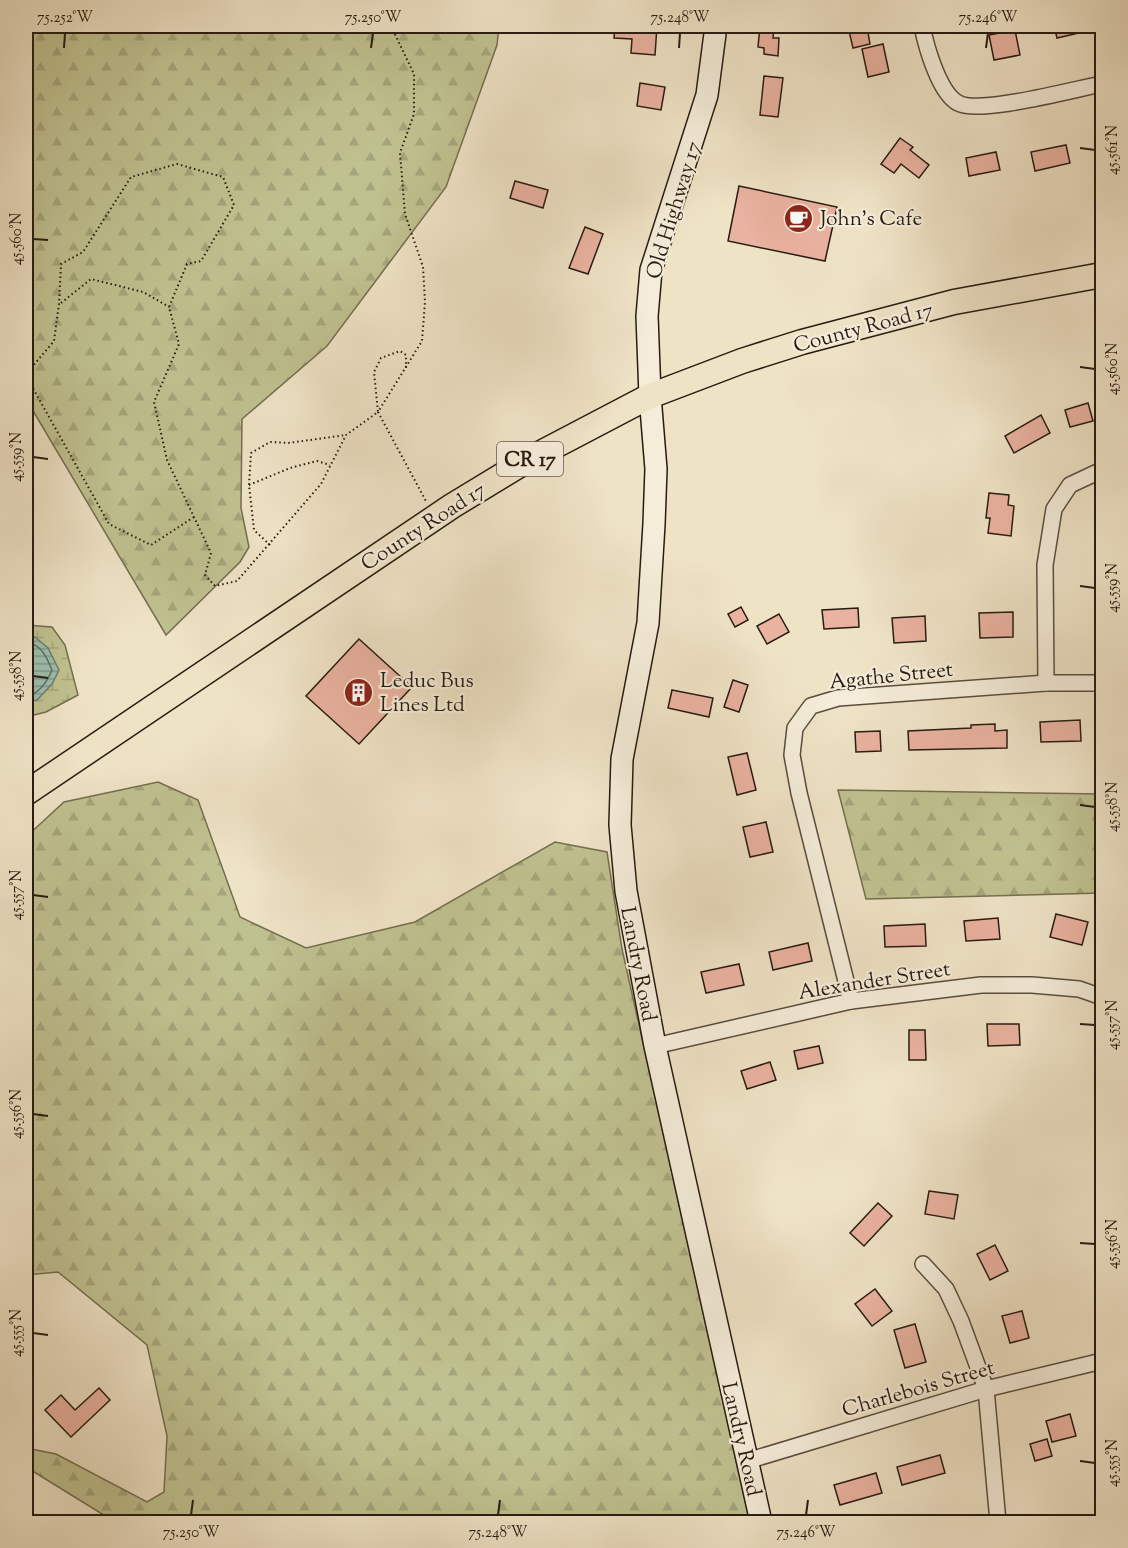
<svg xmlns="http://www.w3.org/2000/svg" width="1128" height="1548" font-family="'Sorts Mill Goudy',serif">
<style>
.forest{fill:url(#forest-firs);stroke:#746e50;stroke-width:1.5}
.wetland{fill:url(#wetland-marsh);stroke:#746e50;stroke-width:1.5}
.water{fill:url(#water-rules);stroke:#6d7d70;stroke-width:1.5}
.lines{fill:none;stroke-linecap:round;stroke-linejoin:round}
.shore{stroke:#616d60;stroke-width:1.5}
.building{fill:#eab2a0;stroke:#271b11;stroke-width:1.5}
.street-casing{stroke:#594d3e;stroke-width:18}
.secondary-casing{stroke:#271b11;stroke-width:24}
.primary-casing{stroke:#271b11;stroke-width:27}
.path{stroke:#271b11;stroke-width:2;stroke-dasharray:1.5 3;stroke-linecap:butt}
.street{stroke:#f5edda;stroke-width:15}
.secondary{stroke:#f5edda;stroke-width:21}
.primary{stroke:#efe3c6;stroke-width:24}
.ticks{fill:none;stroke:#271b11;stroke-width:2}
.labels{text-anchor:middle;stroke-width:4.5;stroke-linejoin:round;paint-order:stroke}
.shield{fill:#f5edda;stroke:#655a4d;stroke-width:1.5}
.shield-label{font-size:20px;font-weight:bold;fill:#271b11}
.street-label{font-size:21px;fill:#271b11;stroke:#f5edda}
.poi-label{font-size:21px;fill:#271b11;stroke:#f5edda;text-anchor:start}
.neatline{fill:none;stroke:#271b11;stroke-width:2}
.ticks-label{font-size:15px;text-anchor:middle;fill:#271b11}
</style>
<defs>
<pattern id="forest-firs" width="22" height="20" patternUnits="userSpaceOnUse" patternTransform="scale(1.5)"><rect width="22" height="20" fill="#c0c190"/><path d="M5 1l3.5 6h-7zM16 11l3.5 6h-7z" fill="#a5a57b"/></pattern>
<pattern id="wetland-marsh" width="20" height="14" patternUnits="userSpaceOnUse" patternTransform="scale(1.5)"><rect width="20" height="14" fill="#c0c190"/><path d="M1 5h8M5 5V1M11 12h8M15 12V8" fill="none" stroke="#a5a57b"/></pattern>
<pattern id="water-rules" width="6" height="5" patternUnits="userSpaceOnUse" patternTransform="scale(1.5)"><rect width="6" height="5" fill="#9bbfaf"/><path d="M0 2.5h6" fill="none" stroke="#7e9a8d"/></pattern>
</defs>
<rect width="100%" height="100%" fill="#efe3c6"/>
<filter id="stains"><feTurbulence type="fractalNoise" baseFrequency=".00333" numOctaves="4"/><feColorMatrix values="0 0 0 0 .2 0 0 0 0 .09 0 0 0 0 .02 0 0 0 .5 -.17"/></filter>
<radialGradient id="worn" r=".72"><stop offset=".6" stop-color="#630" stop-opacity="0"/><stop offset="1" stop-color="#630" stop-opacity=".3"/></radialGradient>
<g class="forest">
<path d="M26 26H499L497 45 446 187 327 346 242 419 241 508 249 547 240 562 166 635 26 399Z"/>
<path d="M158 782 198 800 240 917 306 948 415 922 555 842 607 852 622 949 750 1522H115L26 1467V1448L56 1454 147 1502 164 1492 167 1436 147 1345 58 1272 26 1275V837L64 802Z"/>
<path d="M838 790 1102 794V893L866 899Z"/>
</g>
<path class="wetland" d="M26 625 52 627 65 645 78 695 46 712 26 717Z"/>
<path class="water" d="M35 637 48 648 59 670 52 684 37 700 26 702V638Z"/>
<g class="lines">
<path class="shore" d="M26 643C41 643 47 658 52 670 47 682 39 694 26 696"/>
</g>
<g class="building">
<path d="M615 26H657L655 55 631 53 632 39 614 38Z"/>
<path d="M760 26H774L773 38H779L778 56 764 54V48L758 47Z"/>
<path d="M1054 26H1092V30L1057 38Z"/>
<path d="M867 27 870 44 853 48 849 31Z"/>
<path d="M1015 30 1020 55 994 60 989 35Z"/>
<path d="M883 44 889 72 868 77 862 49Z"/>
<path d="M764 76 783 78 778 117 760 115Z"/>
<path d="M640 83 665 87 661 110 637 106Z"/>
<path d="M900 138 913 147 910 150 929 165 919 178 901 164 894 173 881 164Z"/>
<path d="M1066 145 1070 163 1035 171 1031 152Z"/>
<path d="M996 152 1000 170 969 176 966 158Z"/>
<path d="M515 181 548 190 543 208 510 198Z"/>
<path d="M739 186 837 207 825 261 728 241Z"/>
<path d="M585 227 603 234 588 274 569 268Z"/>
<path d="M1088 403 1093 421 1070 427 1065 410Z"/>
<path d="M1041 415 1050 433 1014 453 1005 436Z"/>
<path d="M989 493 1009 495 1008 505 1014 506 1011 536 988 533 990 518H986Z"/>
<path d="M741 607 748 620 735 627 728 614Z"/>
<path d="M858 608 859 627 824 629 822 610Z"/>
<path d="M1013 612V637L980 638 979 613Z"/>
<path d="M779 614 789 632 767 644 757 626Z"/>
<path d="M925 616 926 641 894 643 892 618Z"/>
<path d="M359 639 412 687 359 744 306 696Z"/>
<path d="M733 680 748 685 739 712 724 707Z"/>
<path d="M672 690 713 698 709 717 668 708Z"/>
<path d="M1080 720 1081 741 1041 742 1040 722Z"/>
<path d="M995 724V731L1007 730V748L909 750 908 731 971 728V725Z"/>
<path d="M880 731 881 751 856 752 855 732Z"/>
<path d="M747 753 756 790 737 795 728 757Z"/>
<path d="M766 822 773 852 750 857 743 827Z"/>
<path d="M1056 914 1088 922 1082 945 1050 937Z"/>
<path d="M998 918 1000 939 966 941 964 921Z"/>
<path d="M925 924 926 946 885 947 884 926Z"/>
<path d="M808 943 812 961 773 970 769 952Z"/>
<path d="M739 964 744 985 706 993 701 972Z"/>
<path d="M987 1024H1019L1020 1045 988 1046Z"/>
<path d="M909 1030H925L926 1060H909Z"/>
<path d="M819 1046 823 1063 798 1069 794 1051Z"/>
<path d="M770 1062 776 1080 747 1089 741 1071Z"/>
<path d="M929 1191 958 1195 954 1219 925 1214Z"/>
<path d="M878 1203 892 1216 864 1246 850 1233Z"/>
<path d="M995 1245 1008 1271 990 1280 977 1254Z"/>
<path d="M875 1289 892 1311 872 1326 855 1304Z"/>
<path d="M1022 1311 1029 1338 1010 1343 1002 1316Z"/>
<path d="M915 1324 926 1362 905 1368 894 1330Z"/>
<path d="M99 1388 110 1400 71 1437 45 1410 61 1395 75 1410Z"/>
<path d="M1070 1414 1076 1436 1052 1442 1046 1421Z"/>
<path d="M1047 1439 1052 1456 1035 1461 1030 1444Z"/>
<path d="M940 1455 945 1473 902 1485 897 1467Z"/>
<path d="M876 1473 882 1493 840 1505 834 1485Z"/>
</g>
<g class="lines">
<defs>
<g id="street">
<path d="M922 26C926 46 939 93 958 103 979 115 1075 89 1102 84"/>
<path d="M1046 683 1045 565 1054 509 1070 485 1102 470"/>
<path d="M851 1001 799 793 792 755 795 728 811 706 838 698 1046 683H1102"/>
<path d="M655 1046 851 1001 981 985H1032L1079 989 1102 997"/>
<path d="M923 1264 946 1289 961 1321 986 1389 998 1522"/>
<path d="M747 1461 986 1389 1102 1361"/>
</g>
<path id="secondary" d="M716 26 707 95 651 270 647 316 650 396 656 469 654 524 648 623 622 759 620 825 626 891 655 1046 761 1522"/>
<path id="primary" d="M26 793 452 506 526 461 650 396 742 361 802 342 954 302 1102 275"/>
</defs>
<use href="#street" class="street-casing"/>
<use href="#secondary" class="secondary-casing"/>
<use href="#primary" class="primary-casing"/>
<g class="path">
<path d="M391 26 414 74V114L400 153 405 214 423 267 425 302 422 341 378 412 427 503"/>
<path d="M61 303 91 279 143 292 169 307"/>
<path d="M249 485 290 468 317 461 330 465"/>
<path d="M194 517 151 545 109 524 30 383 32 367 54 341 59 304 61 264 83 252 131 177 177 164 223 177 234 205 201 261 187 264 169 307 179 344 154 402 167 460 211 553 205 575 215 586 237 581 321 484 346 435 378 412 374 372 381 358 400 351 406 355V368"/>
<path d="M270 545 254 530 249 485 251 453 270 442 288 443 346 435"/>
</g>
<use href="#street" class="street"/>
<use href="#secondary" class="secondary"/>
<use href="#primary" class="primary"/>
</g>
<path class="ticks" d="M64 48 65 33M371 48 373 33M679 48 680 33M986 48 988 33M1080 148 1095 150M33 239 48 240M1080 367 1095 369M33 457 48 459M1080 586 1095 588M33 676 48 678M1080 805 1095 807M33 895 48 897M1080 1024 1095 1025M33 1114 48 1116M1080 1243 1095 1244M33 1333 48 1335M1080 1461 1095 1463M191 1515 193 1500M498 1515 500 1500M806 1515 808 1500"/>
<defs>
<symbol id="cafe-disc" viewBox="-11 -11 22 22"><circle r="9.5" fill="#8f2418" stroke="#f5edda"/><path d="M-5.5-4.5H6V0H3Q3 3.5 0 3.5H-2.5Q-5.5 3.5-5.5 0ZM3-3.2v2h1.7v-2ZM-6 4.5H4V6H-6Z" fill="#fff"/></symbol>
<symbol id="building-disc" viewBox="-11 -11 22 22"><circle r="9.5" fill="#8f2418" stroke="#f5edda"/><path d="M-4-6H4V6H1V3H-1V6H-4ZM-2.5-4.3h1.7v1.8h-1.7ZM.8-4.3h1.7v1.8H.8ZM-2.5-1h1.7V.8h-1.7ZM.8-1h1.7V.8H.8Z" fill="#fff"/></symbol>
</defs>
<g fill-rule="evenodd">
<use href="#cafe-disc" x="782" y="202" width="33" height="33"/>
<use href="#building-disc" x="342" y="676" width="33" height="33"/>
</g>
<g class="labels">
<rect class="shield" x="497" y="442" width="66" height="34" rx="4.5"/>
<g class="shield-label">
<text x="530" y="466">CR 17</text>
</g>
<g class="street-label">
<text transform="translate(673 210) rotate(-73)" y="7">Old Highway 17</text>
<text transform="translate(863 327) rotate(-15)" y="7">County Road 17</text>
<text transform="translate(423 526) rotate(-33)" y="7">County Road 17</text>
<text transform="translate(891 675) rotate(-6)" y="7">Agathe Street</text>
<text transform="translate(639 964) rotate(79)" y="7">Landry Road</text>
<text transform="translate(874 980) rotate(-9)" y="7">Alexander Street</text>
<text transform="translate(918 1388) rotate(-16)" y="7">Charlebois Street</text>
<text transform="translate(742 1439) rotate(77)" y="7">Landry Road</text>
</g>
<g class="poi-label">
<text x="820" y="225">John's Cafe</text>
<text x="380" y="687">Leduc Bus<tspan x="380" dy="24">Lines Ltd</tspan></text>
</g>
</g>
<rect width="1128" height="1548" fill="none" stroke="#efe3c6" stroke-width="66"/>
<rect x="33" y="33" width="1062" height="1482" class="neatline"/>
<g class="ticks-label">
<text x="65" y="22">75.252°W</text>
<text x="373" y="22">75.250°W</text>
<text x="680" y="22">75.248°W</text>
<text x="988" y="22">75.246°W</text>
<text transform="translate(1112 150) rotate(-90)" y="5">45.561°N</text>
<text transform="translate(16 239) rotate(-90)" y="5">45.560°N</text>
<text transform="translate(1112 369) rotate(-90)" y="5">45.560°N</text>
<text transform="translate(16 457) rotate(-90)" y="5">45.559°N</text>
<text transform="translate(1112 588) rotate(-90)" y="5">45.559°N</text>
<text transform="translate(16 676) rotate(-90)" y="5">45.558°N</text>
<text transform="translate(1112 807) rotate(-90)" y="5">45.558°N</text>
<text transform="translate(16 895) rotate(-90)" y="5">45.557°N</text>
<text transform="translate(1112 1025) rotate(-90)" y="5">45.557°N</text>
<text transform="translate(16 1114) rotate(-90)" y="5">45.556°N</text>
<text transform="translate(1112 1244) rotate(-90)" y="5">45.556°N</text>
<text transform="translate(16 1333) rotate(-90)" y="5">45.555°N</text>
<text transform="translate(1112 1463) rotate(-90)" y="5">45.555°N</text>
<text x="191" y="1537">75.250°W</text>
<text x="498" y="1537">75.248°W</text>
<text x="806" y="1537">75.246°W</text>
</g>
<rect width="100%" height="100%" filter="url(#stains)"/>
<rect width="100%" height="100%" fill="url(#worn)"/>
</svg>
